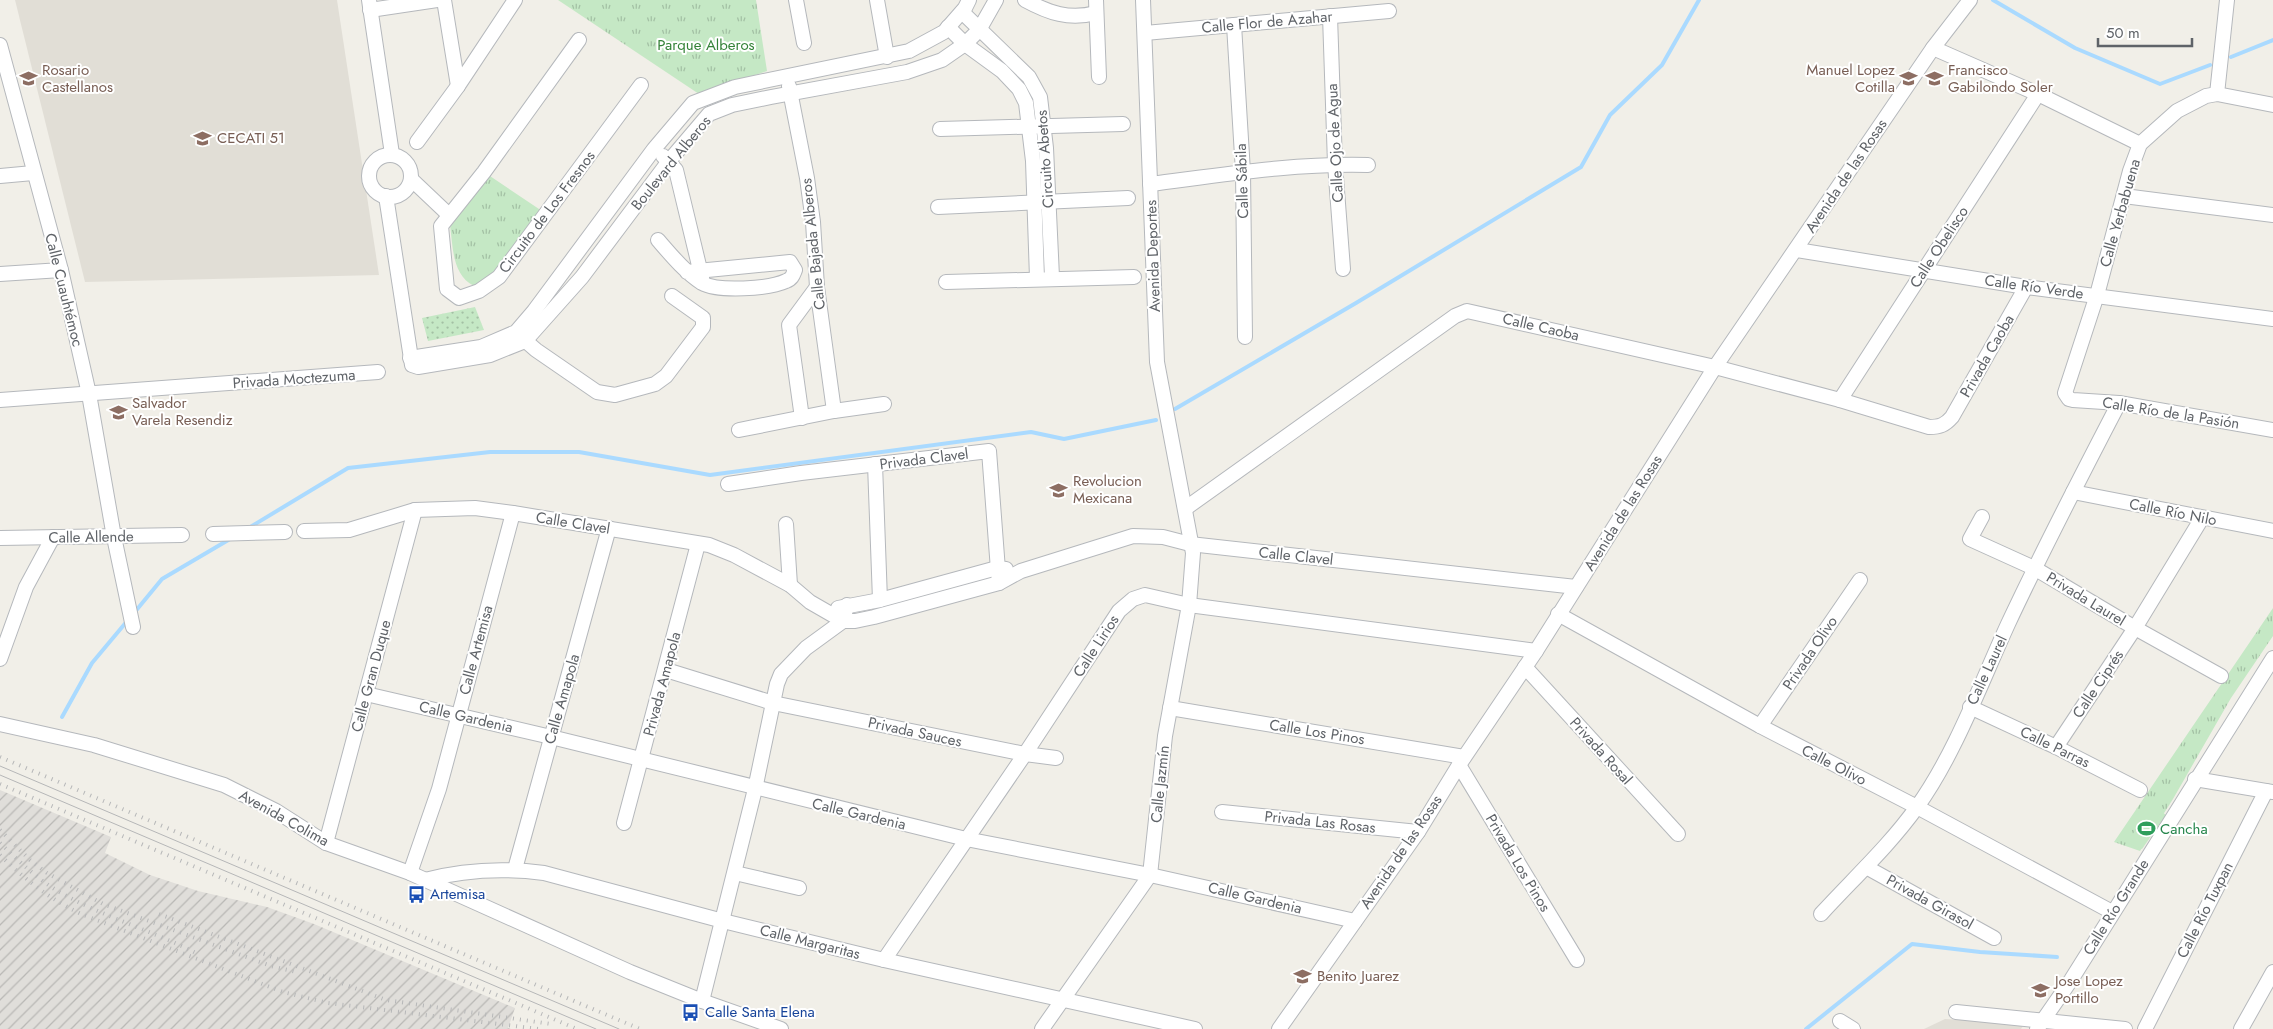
<svg xmlns="http://www.w3.org/2000/svg" width="2273" height="1029" font-family="Jost,sans-serif">
<style>
.industrial{fill:url(#industrial-furrows)}
.education{fill:#e1ded6}
.grass{fill:url(#grass-dots)}
.park{fill:url(#park-tufts)}
.pitch{fill:#c5e8c5}
.lines{fill:none;stroke-linecap:round;stroke-linejoin:round}
.stream{stroke:#aadaff;stroke-width:4}
.minor-casing{stroke:#b5b8bc;stroke-width:16}
.minor{stroke:#fff;stroke-width:14}
.tram{stroke:#b6b7b8;stroke-width:1}
.rail{stroke:#b6b7b8;stroke-width:4;stroke-dasharray:1 6;stroke-linecap:butt}
.labels{text-anchor:middle;stroke-width:4;stroke-linejoin:round;paint-order:stroke}
.street-label{font-size:15px;fill:#5f6368;stroke:#fff}
.park-label{font-size:15px;fill:#348238;stroke:#fff}
.education-label{font-size:15px;fill:#785e54;stroke:#fff;text-anchor:start}
.leisure-label{font-size:15px;fill:#27864d;stroke:#fff;text-anchor:start}
.transit-label{font-size:15px;fill:#164399;stroke:#fff;text-anchor:start}
</style>
<defs>
<pattern id="industrial-furrows" width="10" height="10" patternUnits="userSpaceOnUse" patternTransform="scale(1.25)"><rect width="10" height="10" fill="#e0deda"/><path d="M-1 1l2-2M0 10L10 0M9 11l2-2" fill="none" stroke="#b9b8b5"/></pattern>
<pattern id="grass-dots" width="8" height="8" patternUnits="userSpaceOnUse" patternTransform="scale(1.25)"><rect width="8" height="8" fill="#c5e8c5"/><path d="M2 2h.1M6 6h.1" fill="none" stroke="#a3c0a4" stroke-width="1.8" stroke-linecap="round"/></pattern>
<pattern id="park-tufts" width="24" height="20" patternUnits="userSpaceOnUse" patternTransform="scale(1.25)"><rect width="24" height="20" fill="#c5e8c5"/><path d="M3 7l-1-3M5 7V3M7 7l1-3M15 17l-1-3M17 17v-4M19 17l1-3" fill="none" stroke="#a3c0a4"/></pattern>
</defs>
<rect width="100%" height="100%" fill="#f1efe8"/>
<path class="industrial" d="M0 790 111 837 105 853 150 875 198 891 267 907 314 924 515 1008 508 1028 511 1029H0Z"/>
<g class="education">
<path d="M15 0H337L379 275 85 282Z"/>
<path d="M1945 1019 2025 1023 2021 1029H1924Z"/>
</g>
<path class="grass" d="M475 307 484 330 428 341 422 318Z"/>
<g class="park">
<path d="M558 0H756L767 71 699 94Z"/>
<path d="M487 174 542 211 495 274 474 286C452 275 453 247 450 225Z"/>
<path d="M2273 608V636L2231 698 2173 799 2140 851 2114 842Z"/>
</g>
<path class="pitch" d="M2153 805 2166 815 2142 849 2127 842Z"/>
<g class="lines">
<g class="stream">
<path d="M1993 0 2075 48 2160 84 2210 65"/>
<path d="M2231 57 2273 40"/>
<path d="M1175 409 1356 303 1581 167 1610 115 1662 65 1699 0"/>
<path d="M247 529 348 468 490 452H579L710 475 1031 432 1064 439 1156 420"/>
<path d="M134 613 162 579 230 539"/>
<path d="M62 717 92 663 128 620"/>
<path d="M1806 1029 1912 944 1980 952 2057 957"/>
</g>
<defs>
<g id="minor">
<path d="M369 0 392 154"/>
<path d="M444 0 458 86"/>
<path d="M796 0 804 43"/>
<path d="M877 0 887 57"/>
<path d="M1025 0C1049 13 1069 20 1096 13"/>
<path d="M1096 0 1099 77"/>
<path d="M370 10 437 0"/>
<path d="M962 12 1029 77 1040 97 1046 148 1052 277"/>
<path d="M1330 16 1335 164 1343 269"/>
<path d="M1234 25 1243 172 1245 337"/>
<path d="M948 27 965 44 1002 71 1019 89 1026 103 1033 161 1037 278"/>
<path d="M1145 33 1389 11"/>
<path d="M579 40 484 172 441 226 447 289 459 298 479 291 499 277 641 85"/>
<path d="M0 45 61 270 89 394 114 537 133 627"/>
<path d="M1933 48 2038 94 2140 144"/>
<path d="M789 86 807 178 813 222 817 287 834 411"/>
<path d="M2217 94 2227 0"/>
<path d="M2273 105 2217 94 2206 96 2177 111 2140 144 2130 171 2097 295 2065 393 2069 399 2073 400 2119 403 2273 430"/>
<path d="M940 129 1123 124"/>
<path d="M417 142 458 86 515 0"/>
<circle cx="390" cy="176" r="21"/>
<path d="M663 156 676 170 702 278"/>
<path d="M0 176 33 173"/>
<path d="M411 179 449 215"/>
<path d="M1150 184C1222 175 1295 163 1368 165"/>
<path d="M386 196 412 365 418 367 490 355 525 341 582 277 669 161 709 114 732 105 771 97 907 72 942 60 965 44 979 30 996 0"/>
<path d="M2124 196 2273 215"/>
<path d="M938 207 1128 198"/>
<path d="M658 240C671 255 685 272 702 283 718 292 769 289 786 281 792 279 793 275 795 270L790 262 687 272"/>
<path d="M1797 250 2026 287 2273 319"/>
<path d="M0 274 61 270"/>
<path d="M946 282 1134 277"/>
<path d="M520 336 536 350 597 392 615 395 655 384 666 376 703 327V318L672 296"/>
<path d="M410 358 481 347 516 332 534 311 654 149 693 103 735 87 909 51 944 32 965 8 969 0"/>
<path d="M0 400 378 372"/>
<path d="M1840 400 2038 94"/>
<path d="M802 418 789 325 817 287"/>
<path d="M739 430 834 411 884 404"/>
<path d="M875 464 880 600"/>
<path d="M728 484 801 473 989 451 999 583"/>
<path d="M2073 492 2273 531"/>
<path d="M1186 508 1455 316 1467 311 1715 367 1840 400 1929 427C1940 427 1945 425 1952 417L2026 287"/>
<path d="M1982 517 1970 539 2034 568 2135 628 2221 676"/>
<path d="M786 524 790 585"/>
<path d="M304 531 349 530 415 510 475 508 513 513 709 545 734 555 790 585 810 602 843 621H855L874 617 999 583 1021 571 1133 536 1163 537 1190 544 1576 587"/>
<path d="M213 534 285 532"/>
<path d="M0 538 182 535"/>
<path d="M838 608 880 600 997 568 1006 569"/>
<path d="M1558 614 1760 726 1917 807 2112 912"/>
<path d="M0 659 26 587 53 537"/>
<path d="M1525 667 1678 834"/>
<path d="M666 670 773 703 1025 754 1056 758"/>
<path d="M366 694 551 737 966 839 1150 875 1355 921"/>
<path d="M1970 707 2056 747 2140 790"/>
<path d="M1170 708 1464 757"/>
<path d="M0 724 94 745 224 785 276 811 326 843 410 873 630 972 702 1001 781 1029"/>
<path d="M1760 726 1860 580"/>
<path d="M2056 747 2135 628 2202 518"/>
<path d="M1459 765 1577 960"/>
<path d="M2195 779 2273 792"/>
<path d="M1222 812 1418 832"/>
<path d="M624 823 698 544"/>
<path d="M326 843 415 510"/>
<path d="M1866 867 1994 938"/>
<path d="M515 869 609 528"/>
<path d="M410 873 439 789 513 513"/>
<path d="M735 873 799 888"/>
<path d="M425 880C463 870 505 868 544 873L723 921 884 960 1195 1029"/>
<path d="M1821 914C1853 879 1889 846 1917 807 1955 754 1981 683 2008 624 2043 549 2081 476 2119 403"/>
<path d="M884 960 1025 754 1119 611 1133 599 1145 595 1189 605 1536 651"/>
<path d="M702 1001 755 789 777 684 781 674 806 648 843 621 847 605"/>
<path d="M1956 1012 2125 1029"/>
<path d="M1840 1021 1853 1029"/>
<path d="M1042 1029 1150 875 1165 736 1189 605 1193 553 1157 362 1143 0"/>
<path d="M1279 1029 1418 832 1459 765 1536 651 1715 367 1933 48 1970 0"/>
<path d="M2037 1029 2071 980 2273 658"/>
<path d="M2145 1029 2266 791"/>
<path d="M2241 1029 2273 972"/>
</g>
</defs>
<use href="#minor" class="minor-casing"/>
<use href="#minor" class="minor"/>
<g class="tram">
<path d="M0 766 619 1029"/>
<path d="M0 775 596 1029"/>
</g>
<g class="rail">
<path d="M0 757 640 1029"/>
<path d="M0 784 577 1029"/>
<path d="M0 830 30 860 47 873 103 904 271 966 296 972"/>
<path d="M0 843C18 860 35 877 56 890 100 916 151 930 196 953"/>
<path d="M0 855C26 880 48 898 81 914L283 992 328 1003 539 1029"/>
<path d="M159 914 386 1000 551 1024"/>
</g>
</g>
<defs>
<symbol id="school-bare" viewBox="-9 -9 18 18"><path d="M0-5L7-2L0 1L-7-2ZM-4 1L0 2.5L4 1V4Q0 6-4 4Z" fill="#8d6e63" stroke="#fff" stroke-width="2.5" paint-order="stroke"/></symbol>
<symbol id="university-bare" viewBox="-9 -9 18 18"><path d="M0-5L7-2L0 1L-7-2ZM-4 1L0 2.5L4 1V4Q0 6-4 4Z" fill="#8d6e63" stroke="#fff" stroke-width="2.5" paint-order="stroke"/></symbol>
<symbol id="stadium-bare" viewBox="-9 -9 18 18"><path d="M0-5a6.5 5 0 1 0 0 10a6.5 5 0 1 0 0-10ZM-3.5-1.8h7v3.6h-7Z" fill="#2e9e5b" stroke="#fff" stroke-width="2.5" paint-order="stroke"/></symbol>
<symbol id="bus-bare" viewBox="-9 -9 18 18"><path d="M-5-6H5V4H4V6H2V4H-2V6H-4V4H-5ZM-3.5-4V0h7V-4ZM-3.5 1.2v1.5H-2V1.2ZM2 1.2v1.5H3.5V1.2Z" fill="#1a4fb4" stroke="#fff" stroke-width="2.5" paint-order="stroke"/></symbol>
</defs>
<g fill-rule="evenodd">
<use href="#school-bare" x="16" y="66" width="25" height="25"/>
<use href="#school-bare" x="1896" y="66" width="25" height="25"/>
<use href="#school-bare" x="1922" y="66" width="25" height="25"/>
<use href="#university-bare" x="190" y="126" width="25" height="25"/>
<use href="#school-bare" x="106" y="400" width="25" height="25"/>
<use href="#school-bare" x="1046" y="478" width="25" height="25"/>
<use href="#stadium-bare" x="2134" y="816" width="25" height="25"/>
<use href="#bus-bare" x="404" y="882" width="25" height="25"/>
<use href="#school-bare" x="1290" y="964" width="25" height="25"/>
<use href="#school-bare" x="2028" y="978" width="25" height="25"/>
<use href="#bus-bare" x="678" y="1000" width="25" height="25"/>
</g>
<g class="labels">
<g class="street-label">
<text transform="translate(1267 22) rotate(-5)" y="5">Calle Flor de Azahar</text>
<text transform="translate(1335 143) rotate(-93)" y="5">Calle Ojo de Agua</text>
<text transform="translate(1045 159) rotate(-94)" y="5">Circuito Abetos</text>
<text transform="translate(671 163) rotate(-51)" y="5">Boulevard Alberos</text>
<text transform="translate(1846 176) rotate(-56)" y="5">Avenida de las Rosas</text>
<text transform="translate(1242 181) rotate(-92)" y="5">Calle Sábila</text>
<text transform="translate(547 212) rotate(-53)" y="5">Circuito de Los Fresnos</text>
<text transform="translate(2120 213) rotate(-74)" y="5">Calle Yerbabuena</text>
<text transform="translate(813 244) rotate(-96)" y="5">Calle Bajada Alberos</text>
<text transform="translate(1939 247) rotate(-57)" y="5">Calle Obelisco</text>
<text transform="translate(1153 256) rotate(-92)" y="5">Avenida Deportes</text>
<text transform="translate(2034 287) rotate(8)" y="5">Calle Río Verde</text>
<text transform="translate(64 290) rotate(76)" y="5">Calle Cuauhtémoc</text>
<text transform="translate(1541 327) rotate(13)" y="5">Calle Caoba</text>
<text transform="translate(1987 356) rotate(-60)" y="5">Privada Caoba</text>
<text transform="translate(294 379) rotate(-4)" y="5">Privada Moctezuma</text>
<text transform="translate(2171 413) rotate(9)" y="5">Calle Río de la Pasión</text>
<text transform="translate(924 459) rotate(-7)" y="5">Privada Clavel</text>
<text transform="translate(2173 512) rotate(11)" y="5">Calle Río Nilo</text>
<text transform="translate(1623 513) rotate(-58)" y="5">Avenida de las Rosas</text>
<text transform="translate(573 523) rotate(9)" y="5">Calle Clavel</text>
<text transform="translate(91 537) rotate(-1)" y="5">Calle Allende</text>
<text transform="translate(1296 556) rotate(6)" y="5">Calle Clavel</text>
<text transform="translate(2086 599) rotate(31)" y="5">Privada Laurel</text>
<text transform="translate(1096 646) rotate(-57)" y="5">Calle Lirios</text>
<text transform="translate(476 650) rotate(-75)" y="5">Calle Artemisa</text>
<text transform="translate(1810 653) rotate(-56)" y="5">Privada Olivo</text>
<text transform="translate(1987 670) rotate(-65)" y="5">Calle Laurel</text>
<text transform="translate(371 676) rotate(-75)" y="5">Calle Gran Duque</text>
<text transform="translate(662 684) rotate(-75)" y="5">Privada Amapola</text>
<text transform="translate(2098 684) rotate(-56)" y="5">Calle Ciprés</text>
<text transform="translate(562 699) rotate(-74)" y="5">Calle Amapola</text>
<text transform="translate(466 717) rotate(13)" y="5">Calle Gardenia</text>
<text transform="translate(915 732) rotate(12)" y="5">Privada Sauces</text>
<text transform="translate(1317 732) rotate(9)" y="5">Calle Los Pinos</text>
<text transform="translate(2055 747) rotate(26)" y="5">Calle Parras</text>
<text transform="translate(1601 751) rotate(48)" y="5">Privada Rosal</text>
<text transform="translate(1834 765) rotate(27)" y="5">Calle Olivo</text>
<text transform="translate(1160 784) rotate(-84)" y="5">Calle Jazmín</text>
<text transform="translate(859 814) rotate(13)" y="5">Calle Gardenia</text>
<text transform="translate(284 818) rotate(29)" y="5">Avenida Colima</text>
<text transform="translate(1320 822) rotate(6)" y="5">Privada Las Rosas</text>
<text transform="translate(1401 852) rotate(-56)" y="5">Avenida de las Rosas</text>
<text transform="translate(1518 863) rotate(59)" y="5">Privada Los Pinos</text>
<text transform="translate(1255 898) rotate(13)" y="5">Calle Gardenia</text>
<text transform="translate(1930 902) rotate(29)" y="5">Privada Girasol</text>
<text transform="translate(2116 907) rotate(-58)" y="5">Calle Río Grande</text>
<text transform="translate(2205 910) rotate(-63)" y="5">Calle Río Tuxpan</text>
<text transform="translate(810 942) rotate(14)" y="5">Calle Margaritas</text>
</g>
<g class="park-label">
<text x="706" y="50">Parque Alberos</text>
</g>
<g class="education-label">
<text x="42" y="75">Rosario<tspan x="42" dy="17">Castellanos</tspan></text>
<text x="1895" y="75" text-anchor="end">Manuel Lopez<tspan x="1895" dy="17">Cotilla</tspan></text>
<text x="1948" y="75">Francisco<tspan x="1948" dy="17">Gabilondo Soler</tspan></text>
<text x="217" y="143">CECATI 51</text>
<text x="132" y="408">Salvador<tspan x="132" dy="17">Varela Resendiz</tspan></text>
<text x="1073" y="486">Revolucion<tspan x="1073" dy="17">Mexicana</tspan></text>
<text x="1317" y="981">Benito Juarez</text>
<text x="2055" y="986">Jose Lopez<tspan x="2055" dy="17">Portillo</tspan></text>
</g>
<g class="leisure-label">
<text x="2160" y="834">Cancha</text>
</g>
<g class="transit-label">
<text x="430" y="899">Artemisa</text>
<text x="705" y="1017">Calle Santa Elena</text>
</g>
</g>
<path d="M2098 38v8h94v-8" fill="none" stroke="#5f6368" stroke-width="2.5"/>
<text x="2106" y="38" font-size="15" fill="#5f6368" stroke="#ffffff" stroke-width="4" paint-order="stroke">50 m</text>
</svg>
